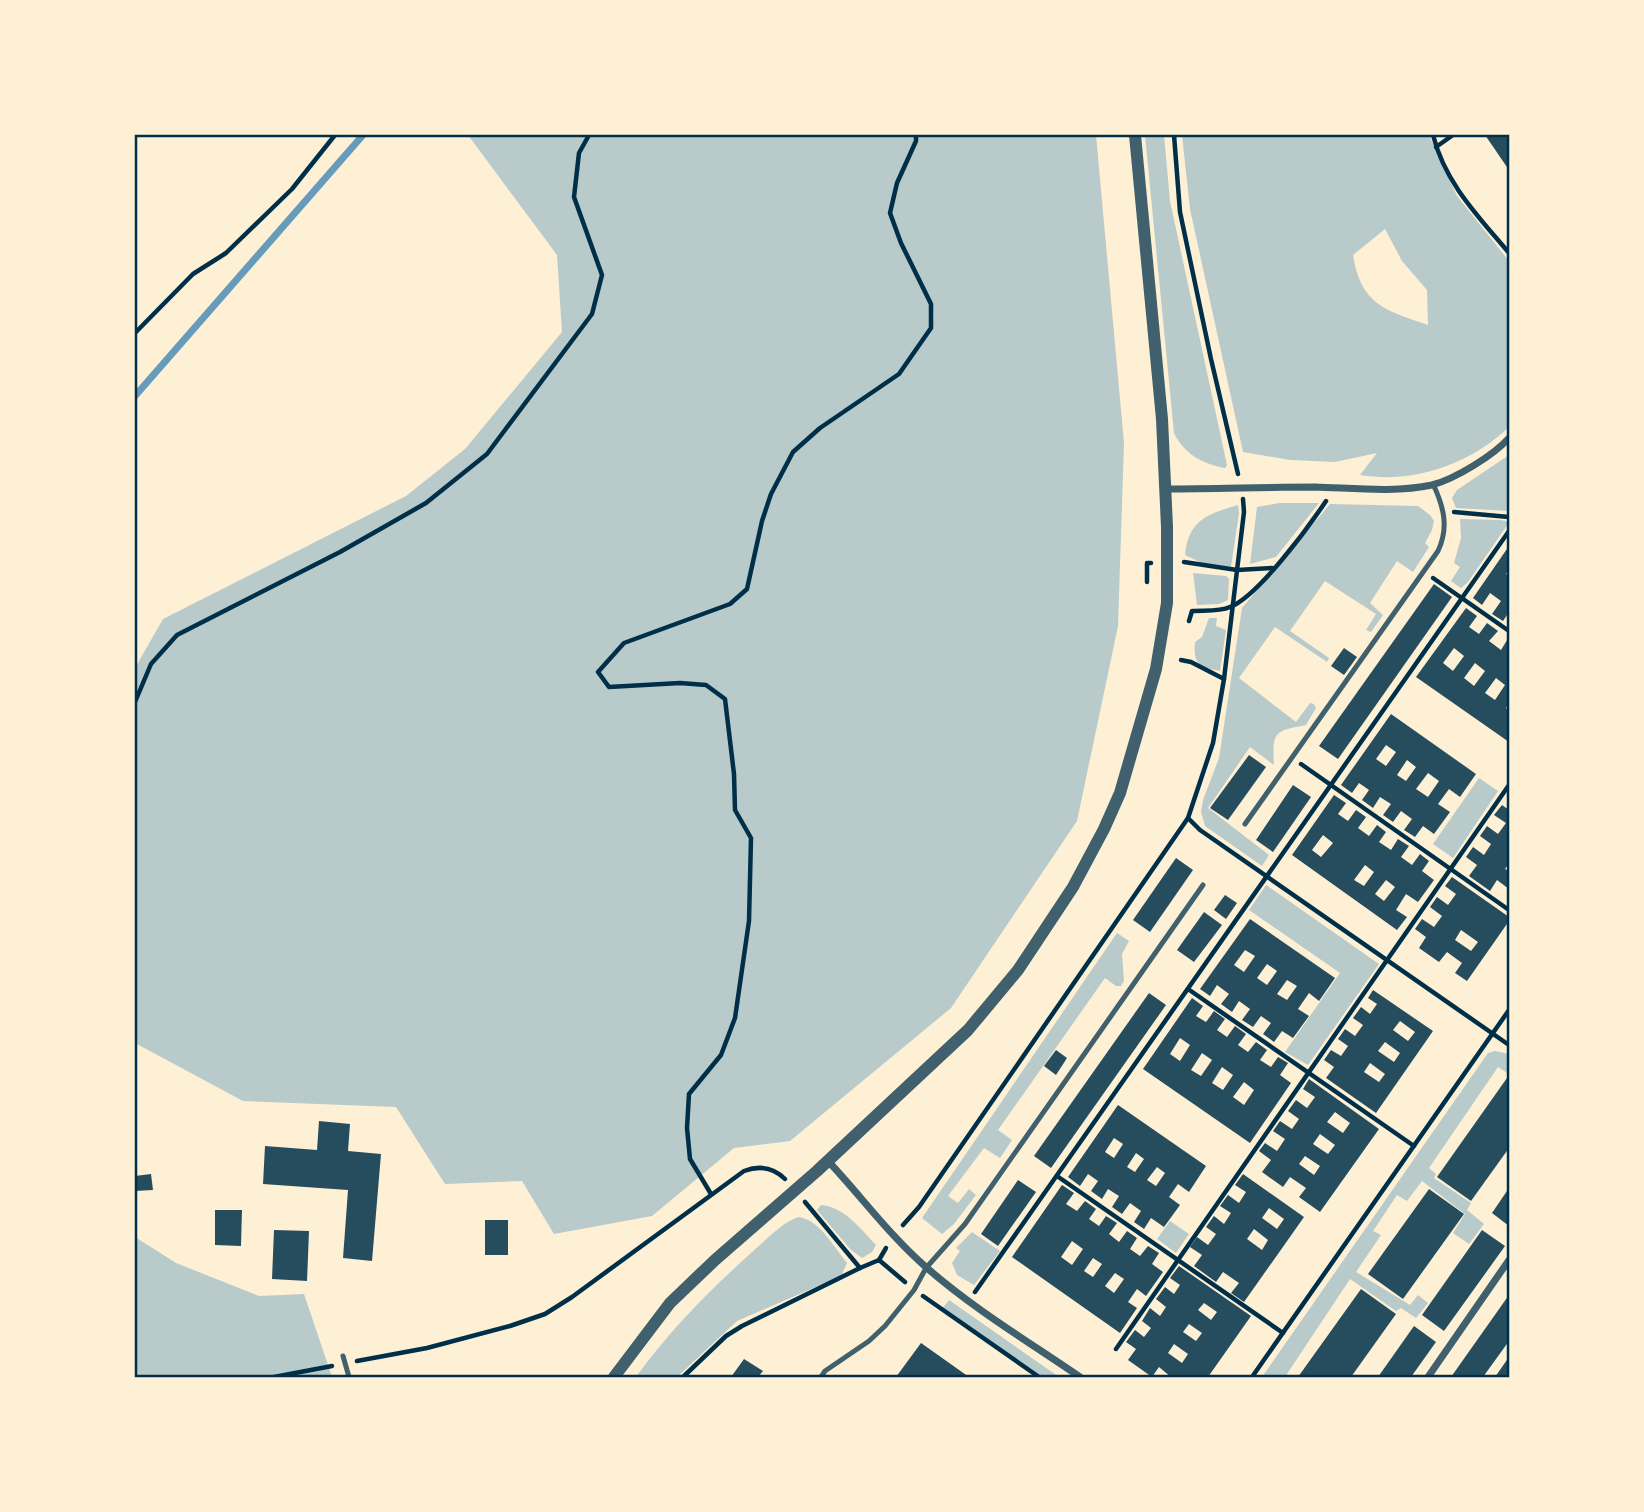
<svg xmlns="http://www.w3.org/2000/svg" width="1644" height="1512" font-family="Inter,sans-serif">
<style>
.green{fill:#b9caca;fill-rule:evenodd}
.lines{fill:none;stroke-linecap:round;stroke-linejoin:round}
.stream{stroke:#669bbc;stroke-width:7}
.building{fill:#264d5e;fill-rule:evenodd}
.path{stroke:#003049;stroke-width:4.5}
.service{stroke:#3f606c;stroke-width:5}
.minor{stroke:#3f606c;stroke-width:7}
.tertiary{stroke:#3f606c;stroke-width:12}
.neatline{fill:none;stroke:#003049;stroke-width:2.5}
</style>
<rect width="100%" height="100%" fill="#fdf0d5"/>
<g class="green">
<path d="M468 135H1096L1124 443 1118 626 1077 821 951 1008 790 1141 734 1148 652 1216 554 1234 522 1181 445 1184 396 1107 243 1101 135 1043V668L163 619 406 496 465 449 562 332 557 255Z"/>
<path d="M1145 135H1164L1170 201 1227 465 1225 468C1203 464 1184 454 1174 433Z"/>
<path d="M1182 135H1429L1457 196 1509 261V427C1470 464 1414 484 1360 475L1377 453 1335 462 1290 460 1243 452 1190 209ZM1385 229 1402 261 1427 290 1428 325C1385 310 1361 305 1353 255Z"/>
<path d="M1509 455V511L1456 508 1452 498 1457 490Z"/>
<path d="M1279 503H1319L1276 557 1250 564 1257 507Z"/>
<path d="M1330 504 1418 506 1430 515 1434 521 1432 530 1425 543 1429 547 1413 572 1397 561 1370 603 1383 615 1371 632 1366 630 1376 614 1325 581 1290 631 1329 658 1327 662 1275 627 1239 678 1296 722 1310 703 1314 704 1316 708 1306 725C1274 731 1272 732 1274 765L1250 747 1208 808 1269 855 1262 866 1205 826 1201 812 1203 800 1219 758 1242 608Z"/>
<path d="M1238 505 1239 513 1231 567 1202 563 1185 555C1188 520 1208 514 1238 505Z"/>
<path d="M1460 519 1500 520 1506 521 1508 524 1468 582 1461 588 1451 581 1460 567 1454 563 1461 538Z"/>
<path d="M1193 573 1226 576 1229 579 1228 600 1219 604 1197 605Z"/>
<path d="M1209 618H1217L1216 626 1226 630 1220 671C1199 667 1193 664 1195 642L1202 637Z"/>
<path d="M1479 778 1498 791 1453 858 1433 844Z"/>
<path d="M1266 885 1379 964 1308 1065 1285 1052 1340 973 1249 910Z"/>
<path d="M1117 933 1129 941 1122 954 1124 981 1121 986H1116L1105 978 998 1130 1012 1140 1000 1158 984 1148 948 1196 958 1203 969 1189 976 1195 954 1224 942 1234 922 1218Z"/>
<path d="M1495 1051 1509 1054V1074L1498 1067 1429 1168 1436 1174 1434 1178 1471 1203 1467 1210 1484 1224 1469 1244 1453 1233 1465 1214 1422 1181 1407 1201 1397 1195 1373 1231 1381 1235 1356 1272 1410 1305 1418 1295 1428 1303 1416 1318 1401 1308 1396 1311 1350 1279 1285 1377H1262L1488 1053Z"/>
<path d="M821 1205C844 1207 860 1228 876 1245L872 1252 862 1258 850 1249 817 1210Z"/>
<path d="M798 1217C819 1219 834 1247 847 1263L841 1276 737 1321 677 1377H636C669 1331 708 1292 751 1253 765 1241 780 1224 798 1217Z"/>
<path d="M1170 1221 1189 1234 1176 1253 1157 1239Z"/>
<path d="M972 1232 1000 1251 974 1285 957 1275 952 1263 960 1251 956 1248Z"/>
<path d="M135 1237 176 1263 259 1296 304 1294 332 1377H135Z"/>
<path d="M949 1300 1059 1377H1037L942 1309Z"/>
</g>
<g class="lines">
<path class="stream" d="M135 396 363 135"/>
</g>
<g class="building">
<path d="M1485 135H1509V170Z"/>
<path d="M1509 546V569L1506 574 1509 576V612L1503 621 1492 614 1501 601 1490 593 1482 605 1473 598Z"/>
<path d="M1434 584 1452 597 1338 759 1319 746Z"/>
<path d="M1466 608 1477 616 1469 627 1479 634 1487 623 1498 631 1489 641 1501 650 1509 637V703L1506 708 1509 710V742L1416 677ZM1454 648 1464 656 1453 671 1443 663ZM1475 663 1485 671 1474 686 1464 678ZM1496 678 1505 685 1495 700 1485 693Z"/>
<path d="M1344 648 1357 657 1344 675 1331 666Z"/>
<path d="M1391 714 1476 774 1460 797 1449 789 1438 804 1450 812 1434 834 1423 826 1415 837 1404 830 1412 819 1401 811 1393 822 1383 815 1391 804 1380 797 1373 808 1362 800 1369 790 1359 783 1352 793 1341 785ZM1386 745 1396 752 1386 766 1376 759ZM1407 760 1416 767 1406 781 1397 775ZM1428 773 1439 781 1428 797 1416 789Z"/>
<path d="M1249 755 1266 767 1228 820 1210 808Z"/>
<path d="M1293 785 1311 797 1273 852 1256 840Z"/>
<path d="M1334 795 1346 803 1338 814 1348 821 1356 810 1366 817 1358 828 1369 836 1377 825 1386 832 1379 842 1391 850 1398 839 1409 846 1401 857 1412 865 1420 854 1429 861 1422 871 1434 880 1418 902 1406 894 1396 910 1407 917 1397 930 1292 855ZM1323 835 1333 843 1321 857 1312 850ZM1365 865 1374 872 1364 886 1354 880ZM1386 880 1395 887 1384 901 1375 894Z"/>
<path d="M1502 805 1509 810V863L1505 869 1509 871V889L1497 880 1490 891 1469 876 1477 865 1466 857 1473 847 1484 855 1491 844 1480 836 1487 826 1498 834 1506 823 1494 815Z"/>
<path d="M1176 858 1193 870 1150 932 1133 920Z"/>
<path d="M1452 877 1509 917V921L1467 981 1455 973 1462 963 1447 952 1439 962 1419 948 1426 937 1415 929 1422 919 1434 927 1442 916 1430 907 1437 897 1448 905 1456 894 1445 886ZM1461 930 1478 942 1471 951 1455 940Z"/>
<path d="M1225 895 1237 903 1226 919 1214 910Z"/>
<path d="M1204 912 1222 925 1194 962 1177 950Z"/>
<path d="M1250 919 1335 978 1319 1001 1309 993 1298 1009 1309 1016 1293 1038 1282 1031 1274 1042 1263 1034 1271 1023 1261 1016 1253 1027 1242 1020 1250 1009 1239 1001 1232 1012 1221 1004 1229 994 1217 985 1210 996 1200 989ZM1245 950 1255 956 1244 972 1234 965ZM1267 964 1277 971 1267 985 1257 978ZM1287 980 1297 986 1287 1000 1277 994Z"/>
<path d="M1373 990 1433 1031 1376 1113 1326 1078 1334 1067 1324 1060 1331 1050 1341 1056 1348 1046 1338 1039 1345 1029 1355 1036 1363 1025 1353 1018 1361 1007 1370 1014 1377 1004 1368 998ZM1400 1021 1415 1032 1408 1041 1393 1030ZM1385 1042 1400 1053 1394 1062 1378 1051ZM1370 1063 1385 1074 1379 1082 1364 1072Z"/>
<path d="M1149 993 1166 1005 1051 1168 1034 1156Z"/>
<path d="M1192 998 1203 1006 1196 1016 1206 1022 1214 1011 1225 1019 1217 1030 1227 1037 1235 1026 1246 1034 1238 1045 1248 1052 1256 1042 1267 1050 1260 1060 1271 1067 1278 1057 1288 1063 1280 1075 1291 1083 1250 1143 1143 1069ZM1180 1038 1190 1045 1180 1061 1170 1054ZM1202 1053 1212 1060 1201 1076 1191 1070ZM1222 1067 1233 1075 1223 1090 1212 1083ZM1244 1082 1254 1090 1244 1105 1233 1097Z"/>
<path d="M1056 1050 1067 1058 1056 1075 1044 1066Z"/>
<path d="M1507 1078 1509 1079V1148L1471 1201 1437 1177Z"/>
<path d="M1309 1079 1379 1129 1320 1212 1299 1197 1306 1188 1290 1177 1283 1187 1262 1172 1271 1160 1259 1151 1265 1143 1277 1151 1285 1139 1273 1131 1280 1121 1292 1129 1299 1119 1288 1111 1296 1100 1307 1108 1315 1097 1303 1089ZM1335 1112 1350 1123 1343 1133 1327 1122ZM1320 1134 1335 1145 1328 1154 1313 1144ZM1305 1156 1320 1166 1314 1175 1299 1164Z"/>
<path d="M1118 1105 1206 1166 1189 1192 1178 1184 1169 1197 1180 1205 1164 1227 1151 1218 1144 1229 1134 1222 1141 1211 1130 1203 1122 1214 1112 1207 1119 1196 1108 1189 1102 1199 1091 1191 1098 1181 1088 1174 1080 1186 1068 1177ZM1114 1138 1123 1144 1114 1158 1105 1152ZM1136 1153 1144 1159 1135 1172 1127 1167ZM1157 1167 1165 1173 1156 1186 1147 1180Z"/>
<path d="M319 1121 350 1124 348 1151 381 1154 372 1261 343 1258 348 1190 263 1184 265 1146 317 1150Z"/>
<path d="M151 1174 153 1190 135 1191V1176Z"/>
<path d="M1243 1174 1304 1217 1244 1302 1231 1293 1239 1283 1223 1272 1216 1282 1194 1266 1202 1255 1190 1247 1197 1237 1208 1245 1216 1234 1206 1227 1214 1216 1224 1224 1231 1213 1220 1206 1228 1195 1239 1203 1246 1192 1235 1185ZM1269 1208 1284 1219 1277 1229 1262 1218ZM1254 1229 1268 1240 1262 1250 1247 1239Z"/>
<path d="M1018 1180 1036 1192 998 1246 981 1234Z"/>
<path d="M1062 1185 1074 1193 1066 1204 1077 1211 1085 1201 1096 1209 1089 1219 1099 1226 1106 1216 1117 1223 1109 1234 1119 1242 1127 1231 1137 1238 1130 1249 1140 1256 1148 1246 1159 1253 1152 1264 1163 1272 1146 1296 1137 1289 1128 1302 1137 1308 1120 1333 1012 1257ZM1072 1241 1083 1249 1072 1265 1061 1257ZM1093 1258 1102 1264 1093 1277 1084 1271ZM1115 1273 1124 1279 1114 1293 1105 1286Z"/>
<path d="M1509 1188V1226L1492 1213Z"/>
<path d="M1429 1189 1464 1214 1403 1299 1368 1274Z"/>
<path d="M215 1210H242L241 1246 215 1245Z"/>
<rect x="485" y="1220" width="23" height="35"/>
<path d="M274 1230 309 1231 307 1281 272 1279Z"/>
<path d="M1482 1230 1505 1246 1444 1331 1422 1315Z"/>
<path d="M1179 1266 1251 1316 1208 1377H1171L1159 1367 1152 1377 1128 1360 1136 1349 1126 1342 1135 1330 1144 1337 1151 1328 1142 1321 1150 1308 1160 1316 1166 1307 1156 1299 1165 1287 1174 1294 1180 1285 1170 1278ZM1204 1303 1217 1312 1211 1320 1198 1310ZM1189 1324 1202 1333 1196 1341 1183 1332ZM1174 1344 1188 1354 1182 1363 1168 1353Z"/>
<path d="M1361 1289 1396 1314 1351 1377H1298Z"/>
<path d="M1509 1295V1341L1483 1377H1451Z"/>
<path d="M1414 1326 1436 1342 1411 1377H1378Z"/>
<path d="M921 1343 969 1377H896Z"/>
<path d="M1509 1357V1377H1495Z"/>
<path d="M744 1359 763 1371 758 1377H731Z"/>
</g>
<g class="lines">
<g class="path">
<path d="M1174 135 1180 212 1211 359 1238 474"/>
<path d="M1433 135C1445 183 1478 216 1509 253"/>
<path d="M1436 147 1453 135"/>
<path d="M135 333 193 274 226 253 292 189 335 135"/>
<path d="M1243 499 1244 512 1224 679 1213 743 1188 818 1200 830 1509 1045"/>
<path d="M1454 512 1509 517"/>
<path d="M1184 562 1237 570 1272 568"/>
<path d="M1433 578 1509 631"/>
<path d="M1147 582V563H1151"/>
<path d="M1189 621 1192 611C1204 610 1219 612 1230 607 1258 596 1308 528 1326 501"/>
<path d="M1181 660 1191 662 1224 679"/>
<path d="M135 702 151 664 177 635 340 552 426 503 487 454 592 314 602 275 574 197 579 153 589 135"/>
<path d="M1301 764 1509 910"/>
<path d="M1188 989 1414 1146"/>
<path d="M1057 1176 1283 1333"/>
<path d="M711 1194 690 1159 687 1128 689 1094 721 1055 735 1018 749 921 751 838 735 810 734 774 725 699 706 685 680 683 609 687 598 672 624 643 730 604 747 589 762 521 771 494 793 452 820 428 899 374 931 328V304L901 243 890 213 897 183 916 141V135"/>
<path d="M805 1202 860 1268"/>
<path d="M903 1225 919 1207 1188 818"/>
<path d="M879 1260 886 1248"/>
<path d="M975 1292 1509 531"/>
<path d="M923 1296 1039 1377"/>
<path d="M1116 1349 1509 785"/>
<path d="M357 1361 427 1348 510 1326 545 1314 572 1297 744 1171C760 1165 773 1167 785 1179"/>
<path d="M274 1377 332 1366"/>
<path d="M683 1377 726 1336 742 1326 860 1268 879 1260 905 1282"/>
<path d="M1252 1377 1509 1010"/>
</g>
<g class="service">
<path d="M1245 824 1438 551C1449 528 1444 507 1433 484"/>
<path d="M343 1356 349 1377"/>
<path d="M821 1377 825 1371 869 1341 885 1326 914 1290 926 1268 965 1224 1203 885"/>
</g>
<g class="minor">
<path d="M1165 489C1215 489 1265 487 1315 487 1352 488 1395 493 1432 485 1455 479 1494 455 1509 438"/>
<path d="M828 1161C861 1196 890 1236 927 1268 974 1309 1029 1342 1080 1377"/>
<path d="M1428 1377 1509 1260"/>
</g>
<path class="tertiary" d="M614 1377 670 1303 715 1260 817 1171 968 1030 1018 970 1073 887 1104 829 1120 793 1156 669 1167 603V527L1162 419 1135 135"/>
</g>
<rect width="1644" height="1512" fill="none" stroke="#fdf0d5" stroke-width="273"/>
<rect x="136" y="136" width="1372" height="1240" class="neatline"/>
</svg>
